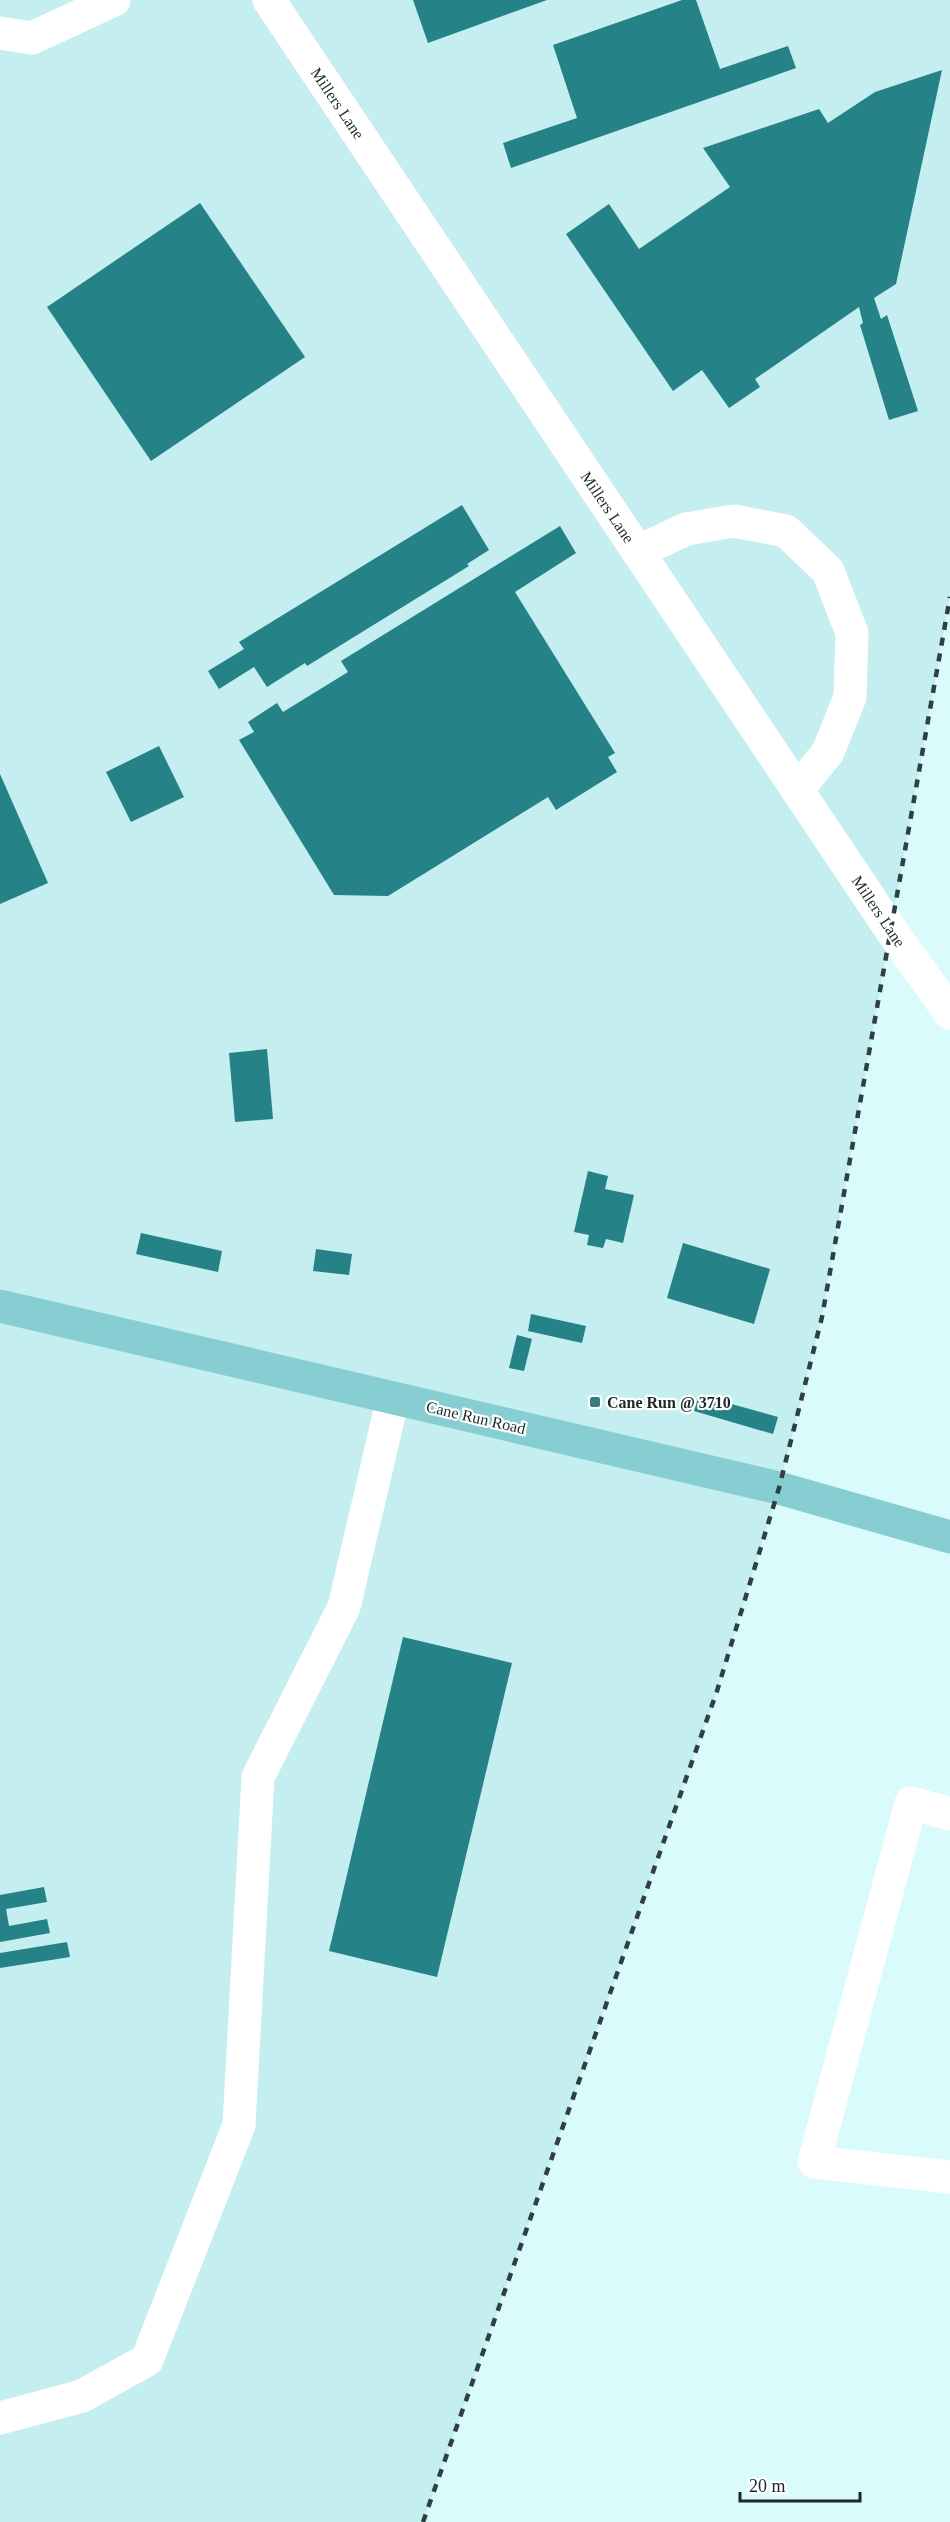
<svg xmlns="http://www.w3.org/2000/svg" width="950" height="2522" font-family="Georgia,serif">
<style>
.built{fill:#c4eeef}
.building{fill:#258286}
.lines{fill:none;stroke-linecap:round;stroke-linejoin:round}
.minor{stroke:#fff;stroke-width:33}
.major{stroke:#86ced1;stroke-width:33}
.rail{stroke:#303f3f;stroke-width:4.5;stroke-dasharray:8 8;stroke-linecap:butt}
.poi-dot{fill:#347d80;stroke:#fff;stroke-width:2}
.labels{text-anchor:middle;stroke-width:4.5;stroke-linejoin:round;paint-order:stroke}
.street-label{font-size:16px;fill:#1b2828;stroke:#fff}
.poi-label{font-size:16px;font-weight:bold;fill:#1b2828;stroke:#fff;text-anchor:start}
</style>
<rect width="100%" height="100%" fill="#dafbfc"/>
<path class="built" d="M0 0H950V597L822 1317 779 1488 717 1691 423 2522H0Z"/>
<g class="building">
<path d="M413 0H547L428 43Z"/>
<path d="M682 0H696L720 69 788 46 796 68 511 168 503 143 577 118 553 45Z"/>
<path d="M942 70 896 284 874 298 881 319 887 315 918 411 889 420 860 325 863 323 859 307 755 379 760 387 729 408 702 370 673 391 566 234 609 204 639 249 730 187 703 148 819 109 828 123 875 92Z"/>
<path d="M200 203 305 357 151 461 47 307Z"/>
<path d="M462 505 489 550 467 564 469 566 307 666 305 663 267 687 254 667 219 689 208 671 244 649 239 642Z"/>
<path d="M560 526 576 553 515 592 615 753 608 757 617 772 556 810 548 797 388 896 334 895 239 740 254 732 248 722 277 703 283 712 348 672 341 661Z"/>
<path d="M159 746 184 797 131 822 106 772Z"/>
<path d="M0 774 48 883 0 904Z"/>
<path d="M267 1049 273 1119 235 1122 229 1053Z"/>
<path d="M588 1171 608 1176 605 1189 634 1195 623 1243 606 1239 603 1248 587 1245 589 1235 574 1232Z"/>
<path d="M141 1233 222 1251 218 1272 136 1254Z"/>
<path d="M683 1243 770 1269 754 1324 667 1298Z"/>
<path d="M316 1249 352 1254 349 1275 313 1271Z"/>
<path d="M531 1314 586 1326 582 1343 528 1331Z"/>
<path d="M517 1335 532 1339 524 1371 509 1368Z"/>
<path d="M699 1395 778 1417 773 1434 694 1411Z"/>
<path d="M403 1637 512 1663 437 1977 329 1951Z"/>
<path d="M44 1887 47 1902 6 1909 9 1926 47 1919 50 1933 0 1942V1895Z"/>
<path d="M67 1942 70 1957 0 1968V1953Z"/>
</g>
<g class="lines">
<g class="minor">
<path d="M269 0 891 930 950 1013"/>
<path d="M0 33 32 38 114 0"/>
<path d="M638 552 686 529 734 521 786 531 828 571 852 633 850 697 828 752 797 790"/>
<path d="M950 1814 911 1803 814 2162 950 2177"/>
<path d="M0 2418 82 2396 147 2360 239 2125 258 1777 344 1607 393 1398"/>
</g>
<path class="major" d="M0 1306 779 1488 950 1537"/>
<path class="rail" d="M423 2522 717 1691 779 1488 822 1317 950 597"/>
</g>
<rect class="poi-dot" x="589" y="1396" width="12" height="12" rx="3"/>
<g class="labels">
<g class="street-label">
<text transform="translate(338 103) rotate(56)" y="6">Millers Lane</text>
<text transform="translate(608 507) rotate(56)" y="6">Millers Lane</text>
<text transform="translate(879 911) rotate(56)" y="6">Millers Lane</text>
<text transform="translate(476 1417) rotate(13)" y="6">Cane Run Road</text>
</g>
<g class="poi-label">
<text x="607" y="1408">Cane Run @ 3710</text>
</g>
</g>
<path d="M740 2492v9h120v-9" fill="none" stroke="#1b2828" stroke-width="3"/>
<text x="749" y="2492" font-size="18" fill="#1b2828" stroke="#ffffff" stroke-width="4.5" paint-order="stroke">20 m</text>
</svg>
